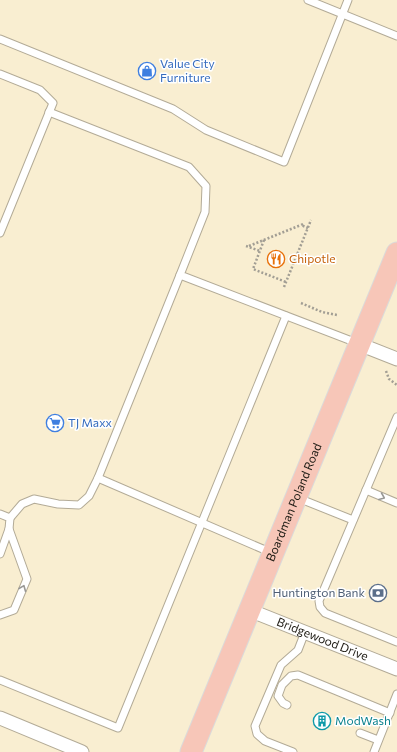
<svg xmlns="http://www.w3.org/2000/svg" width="397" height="752" font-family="Commissioner,sans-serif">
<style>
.built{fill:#f9eed1}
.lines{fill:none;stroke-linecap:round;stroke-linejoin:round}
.service-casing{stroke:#b3ab97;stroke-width:9}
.minor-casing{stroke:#b3ab97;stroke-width:15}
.primary-casing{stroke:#dbdad9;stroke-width:23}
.path{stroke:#a29e94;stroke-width:2.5;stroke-dasharray:2 2;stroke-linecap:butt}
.service{stroke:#fff;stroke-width:7}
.minor{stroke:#fff;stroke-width:13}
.primary{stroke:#f7c6b8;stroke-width:21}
.oneway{stroke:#999895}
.labels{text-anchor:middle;stroke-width:3;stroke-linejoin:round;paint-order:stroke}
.shop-label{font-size:12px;fill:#366cbe;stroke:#fff;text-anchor:start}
.food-label{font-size:12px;fill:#c56008;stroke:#fff;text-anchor:start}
.street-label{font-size:12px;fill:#1d1a13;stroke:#fff}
.service-label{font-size:12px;fill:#4e5e75;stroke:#fff;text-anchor:end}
.culture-label{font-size:12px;fill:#0d838f;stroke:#fff;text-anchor:start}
</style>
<rect width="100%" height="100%" fill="#fef9ec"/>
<rect class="built" x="0" y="0" width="397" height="752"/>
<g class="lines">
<defs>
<g id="service">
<path d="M308 0 397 36"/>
<path d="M0 39 173 109 206 130 284 162 348 0"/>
<path d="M0 74 40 90 53 103 0 233"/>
<path d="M49 112 189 167 206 186 205 212 180 275 357 343"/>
<path d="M397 417 319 601 320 607 325 613 397 642"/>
<path d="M98 478 272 553"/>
<path d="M366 490 397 503"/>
<path d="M298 498 353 520"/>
<path d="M0 514 10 518 9 529 0 554"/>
<path d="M10 518 22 504 34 499 58 504 79 505 89 496 98 478 180 275"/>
<path d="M0 615 14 610 27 579 9 529"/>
<path d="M0 680 118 728 286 316"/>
<path d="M287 705 283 703 278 696 282 685 291 676 298 675 390 713"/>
<path d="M360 733 378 740"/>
<path d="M293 752 265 741 257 734 255 726 281 665 298 650 305 632"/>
<path d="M374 752 397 694"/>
</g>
<g id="minor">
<path d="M359 344 397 359"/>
<path id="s1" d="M249 610 397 669"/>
<path d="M0 718 82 752"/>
</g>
<g id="primary">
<path id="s2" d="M191 752 397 253"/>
</g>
</defs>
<use href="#service" class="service-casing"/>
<use href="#minor" class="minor-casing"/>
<use href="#primary" class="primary-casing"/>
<g class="path">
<path d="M303 224 301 225 308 228"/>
<path d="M264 240 253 269 286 282"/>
<path d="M246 246 260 251"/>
<path d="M249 246 301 225"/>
<path d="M284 287 311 220"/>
<path d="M301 303 322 312 337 315"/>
<path d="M386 371 389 379 397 385"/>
</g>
<use href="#service" class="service"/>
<use href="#minor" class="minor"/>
<use href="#primary" class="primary"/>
</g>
<defs><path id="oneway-chevron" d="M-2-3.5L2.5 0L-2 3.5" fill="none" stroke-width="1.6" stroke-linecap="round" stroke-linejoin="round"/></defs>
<g class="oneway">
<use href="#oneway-chevron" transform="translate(382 497) rotate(23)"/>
<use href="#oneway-chevron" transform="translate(23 588) rotate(-68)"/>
</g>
<defs>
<symbol id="shop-ring" viewBox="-11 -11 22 22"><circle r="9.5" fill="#fff" stroke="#3f7fe0" stroke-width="1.5"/><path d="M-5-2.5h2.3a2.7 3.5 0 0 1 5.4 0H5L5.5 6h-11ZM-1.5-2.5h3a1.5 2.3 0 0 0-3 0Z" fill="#3f7fe0"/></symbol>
<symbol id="restaurant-ring" viewBox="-11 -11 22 22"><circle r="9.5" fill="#fff" stroke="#e8710a" stroke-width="1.5"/><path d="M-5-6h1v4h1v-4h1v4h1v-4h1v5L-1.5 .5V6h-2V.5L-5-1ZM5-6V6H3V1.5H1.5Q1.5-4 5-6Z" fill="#e8710a"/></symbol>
<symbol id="supermarket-ring" viewBox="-11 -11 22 22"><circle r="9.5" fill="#fff" stroke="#3f7fe0" stroke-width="1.5"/><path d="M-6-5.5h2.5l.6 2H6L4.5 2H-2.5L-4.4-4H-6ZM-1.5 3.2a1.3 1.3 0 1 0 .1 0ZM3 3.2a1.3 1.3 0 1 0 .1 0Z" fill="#3f7fe0"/></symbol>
<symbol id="bank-ring" viewBox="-11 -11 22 22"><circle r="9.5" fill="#fff" stroke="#5c6f8a" stroke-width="1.5"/><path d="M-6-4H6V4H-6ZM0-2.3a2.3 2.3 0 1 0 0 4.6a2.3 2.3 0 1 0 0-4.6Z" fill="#5c6f8a"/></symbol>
<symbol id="building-ring" viewBox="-11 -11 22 22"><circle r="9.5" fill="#fff" stroke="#0f9aa8" stroke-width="1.5"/><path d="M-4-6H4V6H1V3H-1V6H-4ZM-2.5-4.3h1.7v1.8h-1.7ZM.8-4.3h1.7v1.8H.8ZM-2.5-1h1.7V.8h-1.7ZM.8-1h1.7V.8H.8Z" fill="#0f9aa8"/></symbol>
</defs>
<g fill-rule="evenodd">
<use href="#shop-ring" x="137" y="61" width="20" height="20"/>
<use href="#restaurant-ring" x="266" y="249" width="20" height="20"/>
<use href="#supermarket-ring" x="45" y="413" width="20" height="20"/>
<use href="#bank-ring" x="368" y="583" width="20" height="20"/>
<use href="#building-ring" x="312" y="711" width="20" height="20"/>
</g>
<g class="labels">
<g class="shop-label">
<text x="160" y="68">Value City<tspan x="160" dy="14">Furniture</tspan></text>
<text x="68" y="427">TJ Maxx</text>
</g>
<g class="food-label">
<text x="289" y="263">Chipotle</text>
</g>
<g class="street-label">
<text dy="4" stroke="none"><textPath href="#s2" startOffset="270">Boardman Poland Road</textPath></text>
<text dy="4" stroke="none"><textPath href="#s1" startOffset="79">Bridgewood Drive</textPath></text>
</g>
<g class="service-label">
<text x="365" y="597">Huntington Bank</text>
</g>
<g class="culture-label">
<text x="335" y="725">ModWash</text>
</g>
</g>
</svg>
